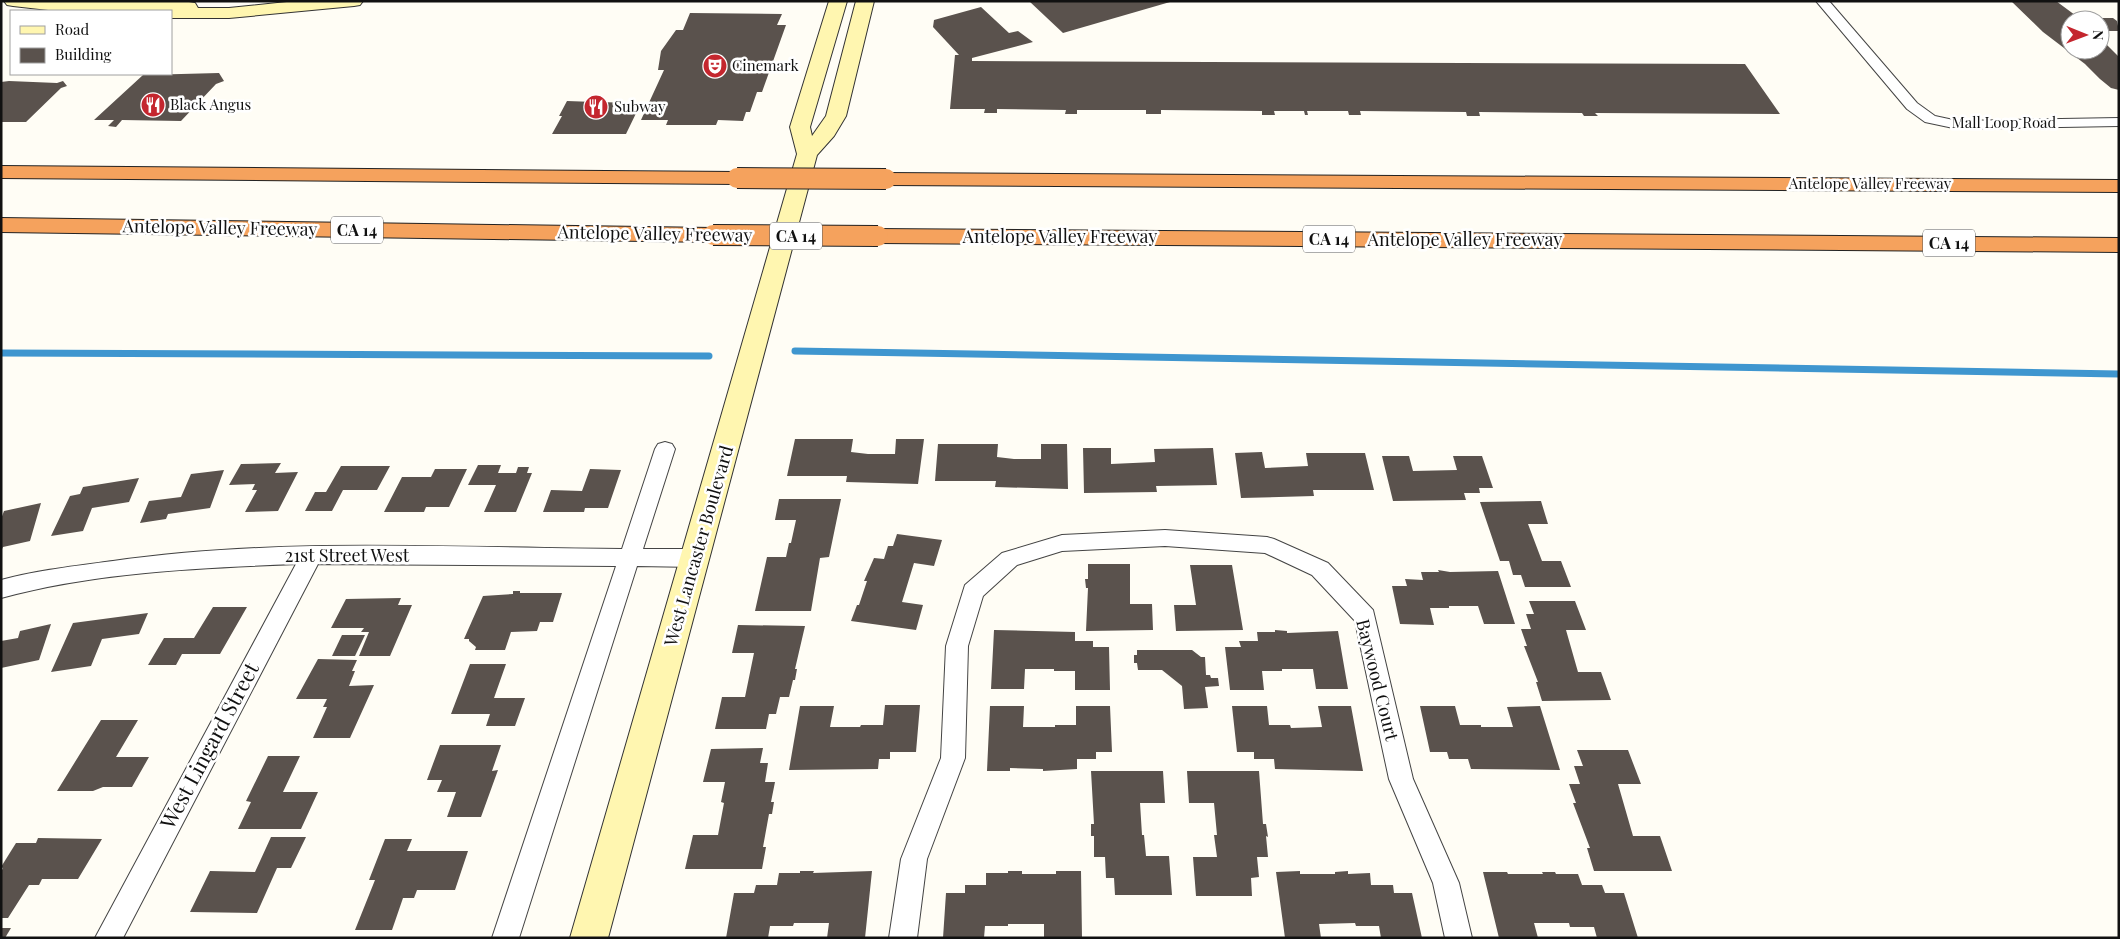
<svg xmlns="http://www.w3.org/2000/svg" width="2120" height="939" font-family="'Playfair Display',serif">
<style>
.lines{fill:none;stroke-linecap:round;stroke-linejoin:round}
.stream{stroke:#3f96cf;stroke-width:7}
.building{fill:#5a524d}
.street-casing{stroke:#444;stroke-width:2}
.secondary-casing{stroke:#333;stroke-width:2}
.highway-casing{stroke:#222;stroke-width:2}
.street{fill:#fff;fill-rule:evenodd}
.secondary{fill:#fff6b0;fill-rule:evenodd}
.highway{fill:#f5a25d;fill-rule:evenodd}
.highway-bridge-casing{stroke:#222;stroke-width:22;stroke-linecap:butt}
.highway-bridge{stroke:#f5a25d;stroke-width:20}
.labels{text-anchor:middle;stroke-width:5;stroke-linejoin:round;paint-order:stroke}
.far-poi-label{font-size:15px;fill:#111;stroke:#fff;text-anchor:start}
.far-street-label{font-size:15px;fill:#111;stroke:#fff}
.shield{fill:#fff;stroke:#585858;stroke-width:1}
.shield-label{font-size:16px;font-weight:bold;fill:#111}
.street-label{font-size:18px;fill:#111;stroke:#fff}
.near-street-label{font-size:21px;fill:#111;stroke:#fff}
</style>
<rect width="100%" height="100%" fill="#fffdf5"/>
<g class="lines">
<g class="stream">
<path d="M795 351 2119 374"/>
<path d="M1 353 709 356"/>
</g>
</g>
<g class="building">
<path d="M1029 1H1170V2L1063 33Z"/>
<path d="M2011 1H2056L2079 18H2113L2117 21 2119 31H2100V20H2070V50H2100V38L2119 57V90L2111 88 2100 79 2085 64 2043 32Z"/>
<path d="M981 7 1009 33 1018 31 1033 42 972 58V61L1745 64 1780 114 1595 113 1598 116H1584L1582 113 1479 112 1480 116H1467L1466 112 1360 111 1361 115H1349L1348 111H1307L1308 115H1305L1304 111H1274L1275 115H1262V111L1161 110V114H1146V110H1077V114H1065L1066 110 997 109V113H984L985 109H950L955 55H959L933 27 934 20Z"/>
<path d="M690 13 782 14 777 25H786L762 92H757L750 112H746L743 121 718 120 716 125H666L668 120H641L664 70H658L661 51 676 30H683Z"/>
<path d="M219 73 224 81 216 84 181 121 122 120 116 127 108 126 114 120H94L143 75Z"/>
<path d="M9 81 57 83 63 81 67 86 61 88 26 122H1V82Z"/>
<path d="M567 101 595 102 641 103 626 134H552L562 116H559Z"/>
<path d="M795 439H853L851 452 868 454H895L896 439H924L918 484 846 482 847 476H787Z"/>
<path d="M938 444H998L997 457 1014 459H1041V444H1067L1068 489 995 487 996 481H935Z"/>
<path d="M1083 448H1111V464L1155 462 1154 449 1213 448 1217 485 1156 486 1157 492 1084 493Z"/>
<path d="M1262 452 1265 468 1308 466 1306 453H1365L1374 490H1313L1314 496 1241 498 1235 453Z"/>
<path d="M1382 456H1409L1413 471 1457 470 1453 456H1482L1493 488H1479L1480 493H1464L1466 500 1393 501Z"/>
<path d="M281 463 275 473 298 472 278 511 245 512 257 490H252L255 484 229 485 241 464Z"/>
<path d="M478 465H501L498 473H516L518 467H529L527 473H532L516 512H484L496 485H468Z"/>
<path d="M341 466H390L377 490H343L332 511H305L315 492H326Z"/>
<path d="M435 469H467L449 507H426L424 512H384L402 477H431Z"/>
<path d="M590 469 621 470 608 508H585L584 512H543L551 490 582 491Z"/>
<path d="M224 470 210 508 168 514 166 519 140 523 149 501 181 497 191 474Z"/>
<path d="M139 478 129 502 92 508 83 531 51 536 70 496 80 494 83 487Z"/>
<path d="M779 499H841L829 557 820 558 811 611H755L767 557H786L789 543H791L796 520H775Z"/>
<path d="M1541 501 1548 524H1528L1542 561H1561L1571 587H1525L1521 575H1513L1509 561H1500L1480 502Z"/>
<path d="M41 503 30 541 3 547 1 551V519L4 511Z"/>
<path d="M897 534 942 540 934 566 914 563 902 602 923 605 916 630 851 621 857 605H859L867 581H864L874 558 884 559 888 546H893Z"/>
<path d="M1088 564H1130V604H1152L1153 630 1086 631 1088 588H1086L1085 579H1088Z"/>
<path d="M1190 565H1232L1243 630 1176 631 1174 605H1196Z"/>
<path d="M1438 570 1450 572 1498 571 1515 624H1484L1478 606H1449V608H1430L1434 625 1400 624 1392 586H1407L1405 579 1423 580 1421 572H1439Z"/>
<path d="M513 591H520V593H562L553 622H540L537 631 511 632 505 650H475L476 647 469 641V639H464L483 596 513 594Z"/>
<path d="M401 598 398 605H412L390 656H359L369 632H361L364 628H331L346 599Z"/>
<path d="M1529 601H1575L1586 630H1566L1578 672H1601L1611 700 1542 701 1536 682H1538L1524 646H1527L1521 629H1531L1526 614H1534Z"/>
<path d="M213 607H247L220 654H182L176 665H148L164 638H194Z"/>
<path d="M148 613 139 634 102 639 91 666 51 672 73 623Z"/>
<path d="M51 624 39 660 1 668V641L18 638 20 631Z"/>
<path d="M738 625 805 626 795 669H797L795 680H793L789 697H780L776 714H769L766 729H715L722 697H745L754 653H732Z"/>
<path d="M994 630 1075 632V641H1093V647H1109L1110 690H1075V671H1054V669H1025L1024 689H991Z"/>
<path d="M1275 630 1287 631V633L1338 631 1348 689H1316L1313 669H1282V671H1262L1264 690H1230L1225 647H1241L1239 641H1258L1257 632H1275Z"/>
<path d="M342 635H365L355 656H332Z"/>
<path d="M1137 650H1192L1201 657H1205L1206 675H1210L1211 678H1218L1219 686 1205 687 1208 708 1184 709 1182 686 1162 670H1138L1137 663H1134V655H1137Z"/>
<path d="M318 659 357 660 352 671H355L349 686 374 685 350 738H313L327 707H323L327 699H296Z"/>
<path d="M470 664H506L494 698H525L515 726H486L490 714H451Z"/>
<path d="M885 705H920L916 752H890V759H879L878 769 789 770 800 706H834L830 727H860L861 725H883Z"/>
<path d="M990 706H1024L1023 727H1055V725H1076V706H1110L1112 752H1096V759H1077V769L1043 771V769L1010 768V771H987Z"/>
<path d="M1232 706H1267L1269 725H1290L1291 728 1322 727 1318 706H1351L1363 771 1275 769 1274 759H1254V752H1237Z"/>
<path d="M1420 706H1455L1460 725H1481V727H1513L1507 707 1540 706 1560 770 1471 769 1468 759H1449L1447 752H1430Z"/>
<path d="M101 720H138L116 757H149L132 787H103L93 791H57Z"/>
<path d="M440 745H501L492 771 498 770 481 817H447L456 792H437L442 780H427Z"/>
<path d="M763 748 760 763H768L765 782H775L771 802H774L772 814H769L763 847H766L762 869H685L693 835H718L724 803 721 802 725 782H703L711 749Z"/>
<path d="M1577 750H1628L1641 784H1618L1633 836H1660L1672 871H1594L1587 848H1590L1573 803H1576L1569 784H1580L1574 766H1583Z"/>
<path d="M268 756H300L283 792H318L301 829H238L251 802 246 801Z"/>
<path d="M1091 771H1163L1165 803H1140L1142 835H1144L1146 856H1169L1172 895H1115L1114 878H1106L1105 857H1094V836H1091V824H1094Z"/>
<path d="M1187 771H1259L1263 824H1266L1268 837 1266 836 1268 857H1257L1259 877 1251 878 1252 896H1196L1193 857H1217L1214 835H1217L1214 803H1189Z"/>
<path d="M271 837H306L291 868H277L257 913 190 912 210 871 255 872Z"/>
<path d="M38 838 102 839 78 879H42L39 885H29L8 918H1V872L3 868 1 867 16 843H36Z"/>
<path d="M385 839H412L407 851H468L455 890H417L414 898H403L392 930H355L375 880H369Z"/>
<path d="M800 871H814L813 873 872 871 865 938H827L829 923H794L793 926H770L768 938H726L734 893H754L756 885H777L779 873H800Z"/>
<path d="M1008 871H1022V874H1056V871H1081L1082 938H1044V924H1008V926H985L984 938H943L946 893H965V885H986V873H1008Z"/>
<path d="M1300 871V874H1335V872L1348 871V874L1370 873 1371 885H1393L1394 893H1412L1422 938H1381L1379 926H1356L1355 923 1319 924 1321 938H1285L1276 872Z"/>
<path d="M1483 872H1507L1508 874H1543L1542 872H1555L1556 874H1578L1582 885H1602L1605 893H1624L1638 938H1597L1594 927H1570L1569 923H1534L1538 938H1499Z"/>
<path d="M1 928H11L5 938H1Z"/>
</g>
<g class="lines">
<defs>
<g id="street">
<path d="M1816 1H1829L1917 103 1935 116 1958 121 2119 118V126L1958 129 1925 122 1907 109Z"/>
<path d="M665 442 672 444 675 449 643 549H696L704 552 707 558 704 564 696 567 637 566 519 938H492L616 566 318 564 123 938H95L296 564C199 568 95 572 1 598V580C38 570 75 566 113 561 281 537 453 548 622 549L655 449 658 444Z"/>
<path d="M1165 530 1267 537 1274 539 1328 563 1373 610 1413 779 1459 883 1472 938H1445L1433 883 1389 779 1355 621 1312 575 1265 553 1165 546 1062 551 1017 565 983 596 968 646 965 758 927 859 917 938H889L901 859 941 758 946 646 965 585 1002 553 1062 535Z"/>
</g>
<g id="secondary">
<path d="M4 1 189 2 195 3 198 8H229L296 1H363L360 5 354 6 229 18H171V11H57L13 6 7 5Z"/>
<path d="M829 1H847L810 127 812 136 826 116 856 1H874L846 116 834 136 817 155 608 938H570L797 154 790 127Z"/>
</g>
<g id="highway">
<path d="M1 166 737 172 745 173 748 178 745 183 737 184 1 178Z"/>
<path d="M886 173 2119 180V192L886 185 878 184 875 179 878 174Z"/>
<path d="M1 218 713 228 721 230 724 235 721 240 713 242 1 232Z"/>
<path d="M878 229 2119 238V252L878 243 870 241 867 236 870 231Z"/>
</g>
</defs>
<use href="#street" class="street-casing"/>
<use href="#secondary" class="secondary-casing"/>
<use href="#highway" class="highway-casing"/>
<use href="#street" class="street"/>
<use href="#secondary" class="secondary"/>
<use href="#highway" class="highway"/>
<defs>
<g id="highway-bridge">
<path d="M737 178 886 179"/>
<path d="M713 235 878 236"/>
</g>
</defs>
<use href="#highway-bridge" class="highway-bridge-casing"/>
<use href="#highway-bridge" class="highway-bridge"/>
</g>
<defs>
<symbol id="theatre-disc" viewBox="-11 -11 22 22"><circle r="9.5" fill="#c4262e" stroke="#fff"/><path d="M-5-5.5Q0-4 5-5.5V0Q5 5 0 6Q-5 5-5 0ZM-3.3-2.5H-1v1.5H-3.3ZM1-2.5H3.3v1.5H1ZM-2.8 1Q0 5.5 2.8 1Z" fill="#fff"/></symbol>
<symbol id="restaurant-disc" viewBox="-11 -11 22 22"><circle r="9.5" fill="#c4262e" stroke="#fff"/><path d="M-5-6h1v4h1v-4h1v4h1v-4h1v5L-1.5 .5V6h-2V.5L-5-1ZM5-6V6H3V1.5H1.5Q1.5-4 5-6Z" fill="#fff"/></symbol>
</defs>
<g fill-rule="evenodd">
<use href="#theatre-disc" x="701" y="52" width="28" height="28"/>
<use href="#restaurant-disc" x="139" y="91" width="28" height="28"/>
<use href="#restaurant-disc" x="582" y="93" width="28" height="28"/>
</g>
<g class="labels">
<g class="far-poi-label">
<text x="732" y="71">Cinemark</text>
<text x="170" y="110">Black Angus</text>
<text x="614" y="112">Subway</text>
</g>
<g class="far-street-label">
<text x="2004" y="128">Mall Loop Road</text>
<text x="1870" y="189">Antelope Valley Freeway</text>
</g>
<g class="shield">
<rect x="331" y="216.5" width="52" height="27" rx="4"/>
<rect x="770" y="222.5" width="52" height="27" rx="4"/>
<rect x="1303" y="225.5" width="52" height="27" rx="4"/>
<rect x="1923" y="229.5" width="52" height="27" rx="4"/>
</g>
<g class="shield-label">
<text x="357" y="236">CA 14</text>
<text x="796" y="242">CA 14</text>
<text x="1329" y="245">CA 14</text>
<text x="1949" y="249">CA 14</text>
</g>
<g class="street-label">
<text transform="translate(220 228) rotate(1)" y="6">Antelope Valley Freeway</text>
<text transform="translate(655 234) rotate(1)" y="6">Antelope Valley Freeway</text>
<text x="1060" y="243">Antelope Valley Freeway</text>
<text x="1465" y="246">Antelope Valley Freeway</text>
<text transform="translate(699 546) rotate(-74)" y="6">West Lancaster Boulevard</text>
<text x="347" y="562">21st Street West</text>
<text transform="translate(1377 680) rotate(76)" y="6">Baywood Court</text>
</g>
<g class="near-street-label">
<text transform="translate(210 746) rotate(-62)" y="7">West Lingard Street</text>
</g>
</g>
<rect width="2120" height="939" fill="none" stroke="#111111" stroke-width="5"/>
<rect x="10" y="10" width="162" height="65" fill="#ffffff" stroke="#a0a0a0"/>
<rect x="20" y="26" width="25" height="8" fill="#fff6b0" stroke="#a0a0a0"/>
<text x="55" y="35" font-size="15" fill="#111111">Road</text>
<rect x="20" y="48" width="25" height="15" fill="#5a524d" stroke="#a0a0a0"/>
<text x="55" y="60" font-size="15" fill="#111111">Building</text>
<g transform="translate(2085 35) rotate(91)"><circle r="24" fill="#ffffff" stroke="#a0a0a0"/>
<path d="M0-4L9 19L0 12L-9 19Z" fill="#c4262e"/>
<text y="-8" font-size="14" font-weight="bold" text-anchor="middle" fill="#111111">N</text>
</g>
</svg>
